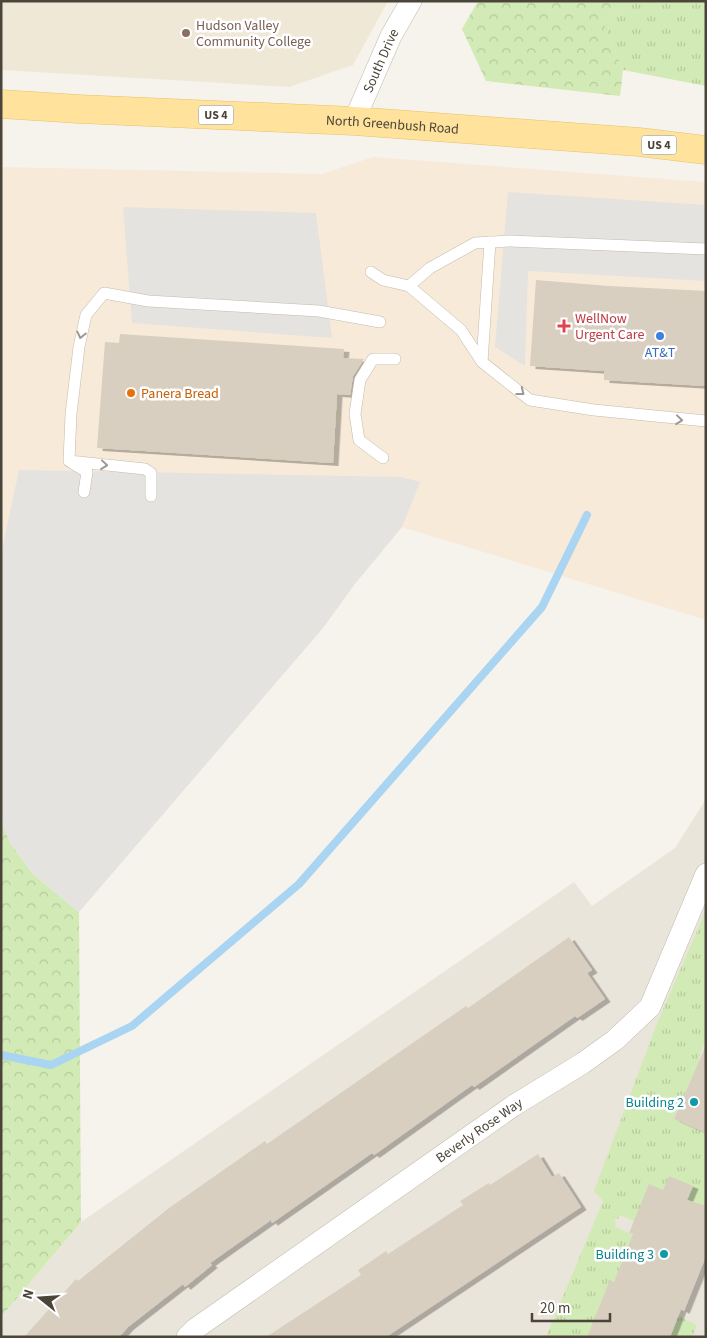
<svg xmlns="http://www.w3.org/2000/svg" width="707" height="1338" font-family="'Source Sans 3',sans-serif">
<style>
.residential{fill:#eae5da}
.commercial{fill:#f7ead8}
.education{fill:#efe8d6}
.grass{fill:url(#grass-tufts)}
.forest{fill:url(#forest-crowns)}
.parking{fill:#e5e3e0}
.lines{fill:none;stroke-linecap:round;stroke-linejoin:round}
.stream{stroke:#a9d4f2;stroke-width:8}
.building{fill:#d8cfc1;filter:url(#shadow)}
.lane-casing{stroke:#c2bbae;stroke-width:12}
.street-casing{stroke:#c2bbae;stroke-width:22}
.primary-casing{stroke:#e6c16a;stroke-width:29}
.lane{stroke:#fff;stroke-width:11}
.street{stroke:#fff;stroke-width:21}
.primary{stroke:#ffe39c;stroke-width:28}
.oneway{stroke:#9c9892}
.education-dot{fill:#8d6e63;stroke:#fff;stroke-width:2}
.health-dot{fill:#e0444e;stroke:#fff;stroke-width:2}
.shop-dot{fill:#3f7fe0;stroke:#fff;stroke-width:2}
.food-dot{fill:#e8710a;stroke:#fff;stroke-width:2}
.culture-dot{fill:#0f9aa8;stroke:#fff;stroke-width:2}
.labels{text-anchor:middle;stroke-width:5;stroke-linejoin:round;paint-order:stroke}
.shield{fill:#fff;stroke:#817c74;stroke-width:1}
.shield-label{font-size:12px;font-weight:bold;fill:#4b4439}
.education-label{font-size:14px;fill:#785e54;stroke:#fff;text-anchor:start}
.street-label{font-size:14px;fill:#4b4439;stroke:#fff}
.health-label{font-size:14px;fill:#be3a42;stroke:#fff;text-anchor:start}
.shop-label{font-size:14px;fill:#366cbe;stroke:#fff}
.food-label{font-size:14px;fill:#c56008;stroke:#fff;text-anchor:start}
.culture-label{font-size:14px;fill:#0d838f;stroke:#fff;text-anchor:end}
</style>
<defs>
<pattern id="grass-tufts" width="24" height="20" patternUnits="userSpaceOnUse" patternTransform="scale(1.25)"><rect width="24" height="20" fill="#d2eab5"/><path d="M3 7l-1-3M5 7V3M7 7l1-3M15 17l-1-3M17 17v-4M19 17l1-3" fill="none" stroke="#b6ca9c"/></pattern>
<pattern id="forest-crowns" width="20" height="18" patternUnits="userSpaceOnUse" patternTransform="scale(1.25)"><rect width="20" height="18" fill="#d2eab5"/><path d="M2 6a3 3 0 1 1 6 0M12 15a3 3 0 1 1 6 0" fill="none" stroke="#b6ca9c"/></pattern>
<filter id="shadow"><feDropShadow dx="5.5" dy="3" stdDeviation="0" flood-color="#0004"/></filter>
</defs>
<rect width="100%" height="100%" fill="#f6f3ec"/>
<path class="residential" d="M706 799V1337H1V1317L81 1222 574 882 592 906 675 848Z"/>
<path class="commercial" d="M373 157 706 182V620L402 527 354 585 323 628 79 912 1 820V167L322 174Z"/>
<path class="education" d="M1 1H388L353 65 289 87 1 70Z"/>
<g class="grass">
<path d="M629 1H706V86L623 70 604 24Z"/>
<path d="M706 910V1040L698 1059 703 1061 689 1084 674 1119 706 1133V1206L687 1200 669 1177 663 1190 634 1221 620 1215 618 1219 616 1218 614 1222 616 1223 615 1227 633 1235 614 1282 610 1280 673 1330 678 1316 697 1325 692 1337H639L591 1327 587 1337H546L603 1201 594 1191 658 1021Z"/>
</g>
<g class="forest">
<path d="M478 1H629L604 24 623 70 620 96 486 81 462 29Z"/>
<path d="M1 820 10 843 33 874 79 912 81 1222 1 1317Z"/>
</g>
<g class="parking">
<path d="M508 192 706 205V281L528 271 525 366 495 347Z"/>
<path d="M123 207 316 213 332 338 132 323Z"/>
<path d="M19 470 401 477 420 482 402 527 354 585 323 628 79 912 33 874 10 843 1 820V554Z"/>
</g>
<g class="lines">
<path class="stream" d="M1 1055 51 1065 132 1026 299 884 542 607 587 515"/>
</g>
<g class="building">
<path d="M536 280 609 286 706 291V386L604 380V371L530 366Z"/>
<path d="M120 334 344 349 343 358 364 359 353 376 350 395 337 394 333 463 97 448 105 342 119 343Z"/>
<path d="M569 937 592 970 587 973 605 999 577 1018 575 1016 474 1087 472 1085 374 1155 372 1153 272 1223 271 1220 210 1263 212 1265 185 1287 183 1284 128 1327 119 1337H24L76 1279 78 1281 169 1208 265 1141 267 1144 466 1006 468 1008Z"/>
<path d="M706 1045V1133L674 1119Z"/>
<path d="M538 1154 552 1177 559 1173 581 1207 386 1337H266L361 1275 358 1270 386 1251 388 1254 463 1205 460 1201 489 1183 490 1185Z"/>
<path d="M669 1176 693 1186 687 1200 706 1206V1256L684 1311 681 1309 670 1337H587L610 1280 614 1282 633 1234 629 1233 649 1184 663 1190Z"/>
</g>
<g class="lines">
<defs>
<g id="lane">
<path d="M371 272 383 280 409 286 430 268 475 243 510 241 706 249"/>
<path d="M409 286 461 330 482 362 530 400 594 410 706 421"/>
<path d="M482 362 490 242"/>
<path d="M383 458 359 440 355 414 360 380 373 359H395"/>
<path d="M72 463 87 472 84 492"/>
<path d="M151 496V473L145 469 69 461 71 414 79 347 86 315 104 293 148 301 319 311 380 322"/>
</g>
<g id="street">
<path id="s1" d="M354 121 391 36 411 1"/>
<path id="s2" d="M187 1337 195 1329 513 1106 583 1063 615 1040 650 1007 706 874"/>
</g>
<g id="primary">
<path id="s3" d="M1 104 79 109 354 121 639 142 706 150"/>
</g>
</defs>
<use href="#lane" class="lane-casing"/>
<use href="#street" class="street-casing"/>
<use href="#primary" class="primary-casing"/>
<use href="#lane" class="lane"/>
<use href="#street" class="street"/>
<use href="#primary" class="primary"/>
</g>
<defs><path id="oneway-chevron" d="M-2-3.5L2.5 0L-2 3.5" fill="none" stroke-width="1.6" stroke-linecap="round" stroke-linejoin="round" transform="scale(1.25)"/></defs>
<g class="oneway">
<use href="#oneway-chevron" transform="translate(81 335) rotate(103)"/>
<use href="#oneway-chevron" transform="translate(521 392) rotate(38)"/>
<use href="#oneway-chevron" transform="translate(679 420) rotate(6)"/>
<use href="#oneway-chevron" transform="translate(104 465) rotate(6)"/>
</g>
<circle class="education-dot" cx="186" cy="33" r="5"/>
<path class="health-dot" d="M561.5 318.5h5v5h5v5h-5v5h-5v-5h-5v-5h5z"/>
<circle class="shop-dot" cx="660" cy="336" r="5"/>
<circle class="food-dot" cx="131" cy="393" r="5"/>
<g class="culture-dot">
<circle cx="694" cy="1102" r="5"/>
<circle cx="664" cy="1254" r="5"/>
</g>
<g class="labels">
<g class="shield">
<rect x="198.5" y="105.5" width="35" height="19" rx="4"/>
<rect x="641.5" y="135.5" width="35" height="19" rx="4"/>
</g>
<g class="shield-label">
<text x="216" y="119">US 4</text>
<text x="659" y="149">US 4</text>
</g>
<g class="education-label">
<text x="196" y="30">Hudson Valley<tspan x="196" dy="16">Community College</tspan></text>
</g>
<g class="street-label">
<text dy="5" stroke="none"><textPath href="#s1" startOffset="66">South Drive</textPath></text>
<text dy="5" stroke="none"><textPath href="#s3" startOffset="392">North Greenbush Road</textPath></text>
<text dy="5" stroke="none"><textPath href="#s2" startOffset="358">Beverly Rose Way</textPath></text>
</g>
<g class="health-label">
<text x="575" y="323">WellNow<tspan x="575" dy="16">Urgent Care</tspan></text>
</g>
<g class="shop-label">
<text x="660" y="357">AT&amp;T</text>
</g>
<g class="food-label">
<text x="141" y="398">Panera Bread</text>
</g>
<g class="culture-label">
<text x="684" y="1107">Building 2</text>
<text x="654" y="1259">Building 3</text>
</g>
</g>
<rect width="707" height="1338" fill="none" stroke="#4b4439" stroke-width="5"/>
<g transform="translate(40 1298) rotate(287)" stroke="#ffffff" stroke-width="4" paint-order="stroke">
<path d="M0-4L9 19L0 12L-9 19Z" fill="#4b4439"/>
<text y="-8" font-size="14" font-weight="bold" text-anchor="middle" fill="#4b4439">N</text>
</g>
<path d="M532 1313v8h78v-8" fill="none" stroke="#4b4439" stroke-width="2.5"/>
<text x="540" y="1313" font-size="15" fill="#4b4439" stroke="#ffffff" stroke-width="4" paint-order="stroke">20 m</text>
</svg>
